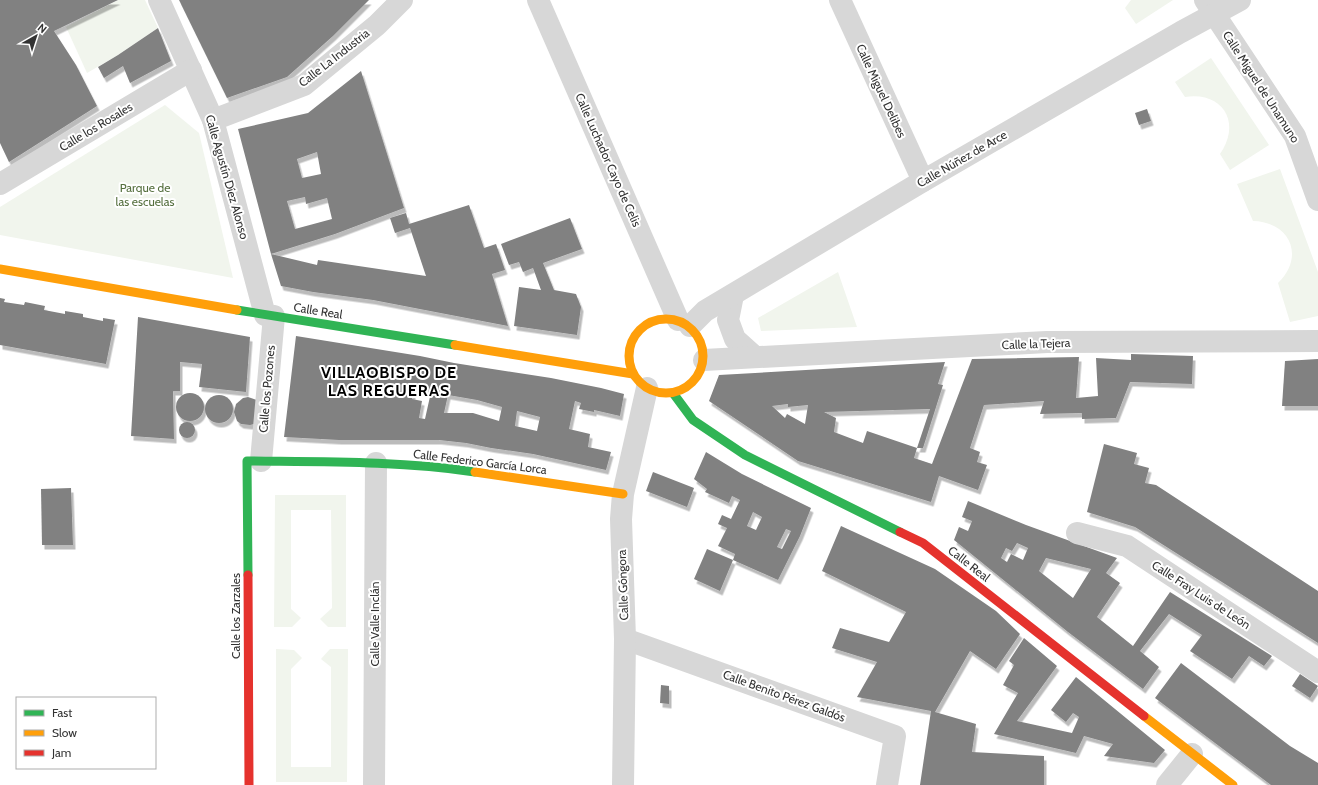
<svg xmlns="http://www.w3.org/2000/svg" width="1318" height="785" font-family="Cabin,sans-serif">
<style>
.green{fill:#f1f5ed}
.building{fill:#818181;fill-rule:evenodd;filter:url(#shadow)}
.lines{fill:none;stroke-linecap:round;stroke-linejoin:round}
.street{stroke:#d7d7d7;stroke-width:22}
.fast{stroke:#30b455;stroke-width:9}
.slow{stroke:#ff9f0a;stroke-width:9}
.jam{stroke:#e5322d;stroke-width:9}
.labels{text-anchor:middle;stroke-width:4;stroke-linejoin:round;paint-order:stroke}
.street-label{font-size:12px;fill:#333;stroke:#fff}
.park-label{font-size:12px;fill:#56703f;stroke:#fff}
.district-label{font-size:16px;font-weight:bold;letter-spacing:1px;fill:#000;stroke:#fff}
</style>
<defs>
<filter id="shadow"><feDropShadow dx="2.5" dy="4.5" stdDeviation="0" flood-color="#0004"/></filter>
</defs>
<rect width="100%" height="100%" fill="#fff"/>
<g class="green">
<path d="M118 0H145L158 28 118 55 87 73 66 27Z"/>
<path d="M1131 0H1173L1136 24 1125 8Z"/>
<path d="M1211 58 1269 145 1230 170 1220 154C1242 123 1223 91 1185 97L1175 82Z"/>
<path d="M165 105 199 133 233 278 0 235V207Z"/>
<path d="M1280 169 1318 272V316L1290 322 1278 283C1305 257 1291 222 1253 221L1237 184Z"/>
<path d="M838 272 857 327 761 331 758 318Z"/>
<path d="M275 495H346V627H328L320 619 332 608 331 510H291V609L301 618 292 627H274Z"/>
<path d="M276 649 294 650 302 658 291 669V767H331V667L321 659 330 649H348L347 782H276Z"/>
</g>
<g class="building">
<path d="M0 0H118L54 31 76 65 97 106 9 162 0 143Z"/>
<path d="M179 0H369L333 36 287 77 227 98Z"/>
<path d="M158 28 171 61 130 83 123 66 104 78 98 67 118 55Z"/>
<path d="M361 71 404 208 335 234 271 254 238 129 308 113ZM317 152 321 174 302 178 297 159ZM305 197 306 204 327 198 332 219 295 229 287 201Z"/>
<path d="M1147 109 1151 121 1139 125 1135 113Z"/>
<path d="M469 205 484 248 496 244 505 270 492 274 508 326 373 300 313 292 281 286 271 254 317 265 318 260 426 276 410 228 395 233 390 218 406 213 409 224Z"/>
<path d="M570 218 582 249 543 263 554 290 576 294 581 307 577 335 514 326 519 287 541 290 533 268 523 272 519 262 509 265 501 244Z"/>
<path d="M0 298 5 299 4 302 24 305 25 302 45 306 44 310 65 314V311L83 314V317L103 321V318L115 320 106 364 0 345Z"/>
<path d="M138 317 250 337 246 392 199 387 202 364 180 362V391H173L174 439 131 436Z"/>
<path d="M296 336 420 356 454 363 551 378 601 388 624 394 620 416 594 410V412L579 409 581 403 575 401 569 429 590 434 588 447 611 452 606 470 533 454 491 448 466 443 439 440H339L284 437ZM414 388 431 392 425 419 419 418 422 401 412 399ZM448 395 477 400 502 407 499 421 473 413H444ZM517 411 540 417 537 431 515 426Z"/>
<path d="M1131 354 1193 356 1192 384 1130 382 1116 418 1082 419V413L1040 414 1044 401 984 405 970 448 980 452 977 462 987 465 978 490 939 476 931 502 798 461 709 401 719 375 945 362 938 384 943 385 923 448H917L930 409 824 412 836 418 834 432 863 443 867 431 917 448 914 458 932 464 972 359 1079 357 1076 398 1098 396 1096 358 1131 360ZM788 404V407L808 405 805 424 787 414 785 418 772 406Z"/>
<path d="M1318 359V406H1282L1285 361Z"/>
<circle cx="190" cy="407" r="14"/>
<circle cx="219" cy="409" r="14"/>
<path d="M248 397 257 400 254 424 250 425 241 424 237 421 234 412 236 404 243 398Z"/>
<circle cx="187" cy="430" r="8"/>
<path d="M1104 444 1137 453 1134 464 1149 468 1145 483 1156 485 1318 591V643L1135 527 1087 512Z"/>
<path d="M706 452 742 474 811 508 800 536 778 580 733 560 735 554 718 546 727 528 718 524 722 515 731 519 740 500 732 496 729 503 705 492 707 489 694 479ZM753 512 762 517 756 530 747 526ZM786 529 791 531 782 549 777 547Z"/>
<path d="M653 472 694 488 687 507 646 491Z"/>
<path d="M71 488 73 545H42L41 489Z"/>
<path d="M968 501 1026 525 1117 558 1106 573 1120 583 1097 617 1133 646 1170 592 1272 656 1264 666 1249 656 1232 679 1190 651 1202 635 1169 614 1140 651 1159 667 1143 689 1068 632 954 540 959 527 968 531 972 521 962 517ZM1017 543 1028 548 1023 560 1011 554 1007 562 1001 558 1006 548 1012 551ZM1046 558 1091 569 1073 598 1039 571Z"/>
<path d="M841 526 935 569 996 611 1020 634 996 669 970 651 935 712 976 724 972 752 1044 756V785H920L931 711 857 697 877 662 832 648 840 628 889 642 906 612 822 571Z"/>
<path d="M707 549 733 560 720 591 694 579Z"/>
<path d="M1024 638 1057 666 1017 721 1072 733 1079 717 1073 713 1066 722 1051 710 1076 677 1165 750 1154 763 1104 756 1113 744 1084 736 1076 753 994 734 1018 693 1003 685 1014 665 1009 661Z"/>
<path d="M1181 663 1290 746 1318 763V785H1271L1155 698Z"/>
<path d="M1300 674 1318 686 1310 698 1292 686Z"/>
<path d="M661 685 669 686V704L660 703Z"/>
</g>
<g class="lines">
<g class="street">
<path d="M159 0 213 120 265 315"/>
<path d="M538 0 678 320"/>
<path d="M840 0 923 181"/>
<path d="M1205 0 1295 136 1318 200"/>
<path d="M213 120 304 85 377 25 402 0"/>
<path d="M0 184 191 70"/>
<path d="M733 295 728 320 735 339 755 357"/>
<path d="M690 326 705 311 923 181 1181 32 1240 0"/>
<path d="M704 360 1047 342 1318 341"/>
<path d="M261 461 274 316"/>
<path d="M1077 533 1127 546 1318 672"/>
<path d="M625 639 895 736 887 785"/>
<path d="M374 785 376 463"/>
<path d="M623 785 625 639 621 519 623 494 647 388"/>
<path d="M1167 785 1192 754"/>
</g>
<g class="fast">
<path d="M237 310 455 345"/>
<path d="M673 393 693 420 745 455 900 532"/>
<path d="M248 575 247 461C323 462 400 461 475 472"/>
</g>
<g class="slow">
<path d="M0 269 237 310"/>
<circle cx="666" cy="356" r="37"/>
<path d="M455 345 633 374"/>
<path d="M475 472 623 494"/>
<path d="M1144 716 1233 785"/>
</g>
<g class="jam">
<path d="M900 532 923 543 1144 716"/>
<path d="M248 575 249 785"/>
</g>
</g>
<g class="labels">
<g class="street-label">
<text transform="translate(334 58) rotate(-38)" y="4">Calle La Industria</text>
<text transform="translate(1261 87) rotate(57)" y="4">Calle Miguel de Unamuno</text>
<text transform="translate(881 91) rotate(65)" y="4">Calle Miguel Delibes</text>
<text transform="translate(96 127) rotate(-31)" y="4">Calle los Rosales</text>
<text transform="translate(962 159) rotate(-30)" y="4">Calle Núñez de Arce</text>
<text transform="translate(608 160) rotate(66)" y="4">Calle Luchador Cayo de Celis</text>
<text transform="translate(227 177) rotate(74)" y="4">Calle Agustín Díez Alonso</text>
<text transform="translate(318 311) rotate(9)" y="4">Calle Real</text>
<text transform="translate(1036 344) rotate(-2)" y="4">Calle la Tejera</text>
<text transform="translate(267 389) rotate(-85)" y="4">Calle los Pozones</text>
<text transform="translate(480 462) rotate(7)" y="4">Calle Federico García Lorca</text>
<text transform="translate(969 564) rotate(38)" y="4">Calle Real</text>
<text transform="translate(623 585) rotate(-92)" y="4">Calle Góngora</text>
<text transform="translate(1201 595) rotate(33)" y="4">Calle Fray Luis de León</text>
<text transform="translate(236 616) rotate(-90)" y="4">Calle los Zarzales</text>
<text transform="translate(375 624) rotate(-90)" y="4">Calle Valle Inclán</text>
<text transform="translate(784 696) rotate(20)" y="4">Calle Benito Pérez Galdós</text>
</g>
<g class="park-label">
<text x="145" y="192">Parque de<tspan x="145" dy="14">las escuelas</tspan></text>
</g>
<g class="district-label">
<text x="389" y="378">VILLAOBISPO DE<tspan x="389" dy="18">LAS REGUERAS</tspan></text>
</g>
</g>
<rect x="16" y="697" width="140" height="72" fill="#ffffff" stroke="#adadad"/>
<rect x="24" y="710" width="20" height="6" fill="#30b455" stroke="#adadad"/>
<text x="52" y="717" font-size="12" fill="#333333">Fast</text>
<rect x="24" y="730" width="20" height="6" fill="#ff9f0a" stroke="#adadad"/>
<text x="52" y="737" font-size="12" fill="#333333">Slow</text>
<rect x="24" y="750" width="20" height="6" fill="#e5322d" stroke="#adadad"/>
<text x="52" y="757" font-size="12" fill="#333333">Jam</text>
<g transform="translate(36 36) rotate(39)" stroke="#ffffff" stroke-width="3" paint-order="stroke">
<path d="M0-3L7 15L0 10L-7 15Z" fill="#333333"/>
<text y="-6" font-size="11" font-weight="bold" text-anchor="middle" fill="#333333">N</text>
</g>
</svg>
